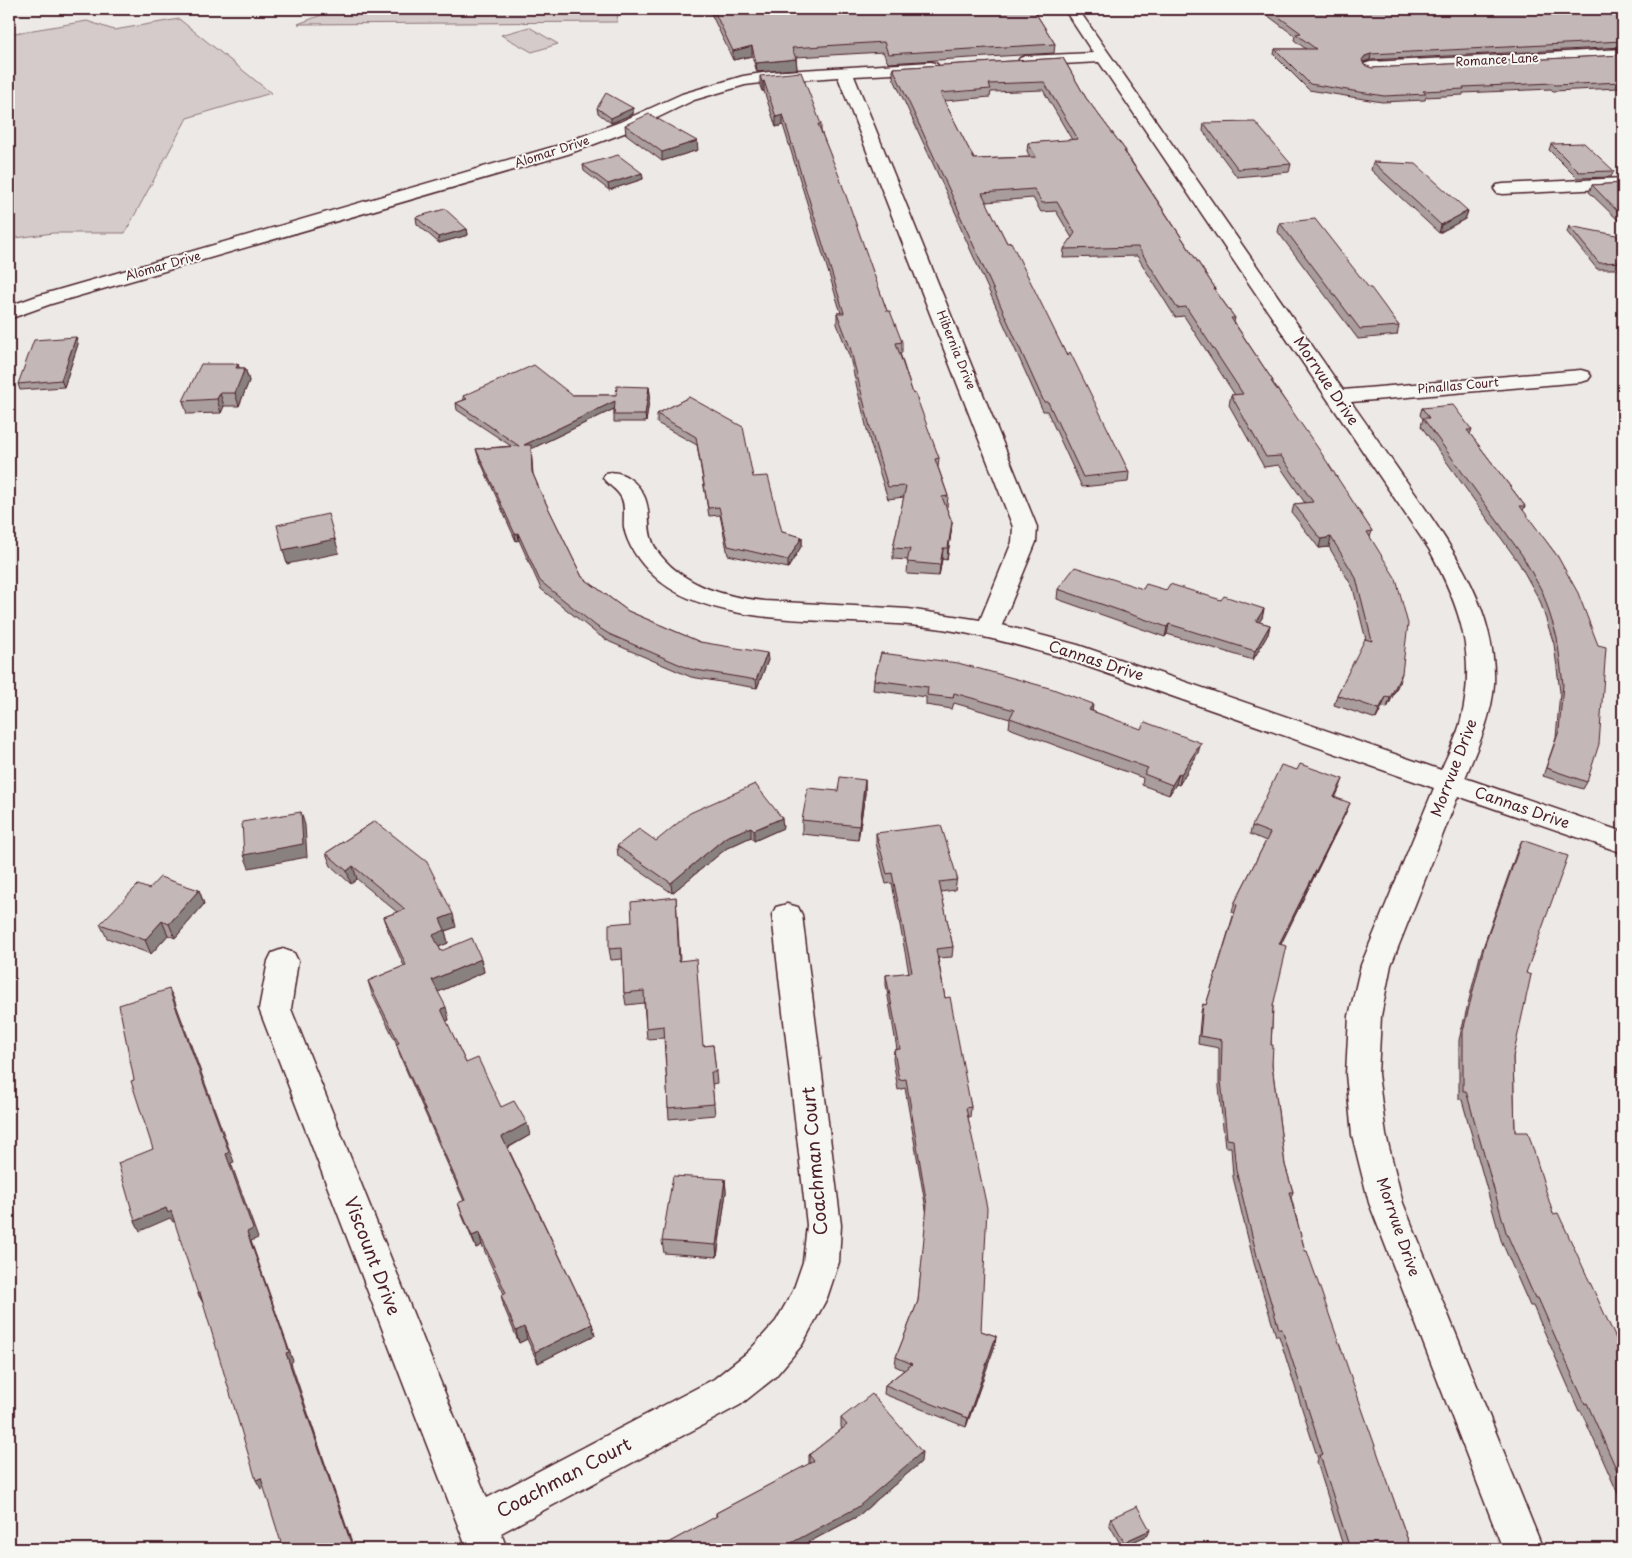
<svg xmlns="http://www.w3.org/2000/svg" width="1632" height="1558" font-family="'Playpen Sans',sans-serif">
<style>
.green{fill:#d4cbca;stroke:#8f757a}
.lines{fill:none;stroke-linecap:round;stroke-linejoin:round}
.street-casing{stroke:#4a1f2b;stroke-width:3}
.street{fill:#f6f6f2;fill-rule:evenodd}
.wall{fill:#a99d9d;stroke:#4a1f2b;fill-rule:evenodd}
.shaded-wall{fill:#898080;stroke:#4a1f2b}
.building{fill:#c4b7b7;stroke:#4a1f2b;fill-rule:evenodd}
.labels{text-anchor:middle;stroke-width:4;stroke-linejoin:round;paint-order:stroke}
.far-street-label{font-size:12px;fill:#4a1f2b;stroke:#f6f6f2}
.street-label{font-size:15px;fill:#4a1f2b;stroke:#f6f6f2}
.near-street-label{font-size:18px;fill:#4a1f2b;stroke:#f6f6f2}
</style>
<rect width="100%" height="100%" fill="#ece9e6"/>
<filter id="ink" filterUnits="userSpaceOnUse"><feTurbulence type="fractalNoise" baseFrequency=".02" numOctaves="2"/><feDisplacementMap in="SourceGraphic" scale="10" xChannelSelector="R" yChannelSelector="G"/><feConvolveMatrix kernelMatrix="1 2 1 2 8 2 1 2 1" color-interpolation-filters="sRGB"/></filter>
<g filter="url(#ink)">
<g class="green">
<path d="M337 9H618L617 22 298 24Z"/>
<path d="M179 19 271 93 187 118 125 233H53L9 239V34L87 21 114 30Z"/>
<path d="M529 27 558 44 532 52 501 35Z"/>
</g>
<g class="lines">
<defs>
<g id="street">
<path d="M1064 9H1078L1343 390 1581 370 1588 372 1591 376 1588 380 1581 382 1351 402C1373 433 1394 464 1416 495 1455 552 1497 612 1494 684 1492 717 1477 748 1465 778L1623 832V853L1458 796 1391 965 1381 1016 1378 1074 1386 1135 1403 1203 1543 1549H1503L1369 1203 1352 1135 1346 1074 1349 1016 1361 965 1434 788 1060 657C1014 644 967 631 919 626 843 617 710 631 653 575 640 563 627 545 624 527 623 518 626 505 621 497 617 489 608 485 603 478L606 473C622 469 639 483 645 498 653 519 643 533 661 556 687 587 726 597 765 601L908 609 980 620 1012 542 1013 527 838 77 769 82 745 85 694 100 632 130 568 154 51 304 9 319V306L37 296 556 146 620 122 682 94 743 76 769 72 931 62 937 64 939 67 937 70 931 72 854 76 1037 527 1036 542 1002 625 1078 645 1441 770C1448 754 1457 737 1461 720 1477 655 1460 606 1429 549L1099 62 1026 66 1020 64 1018 61 1020 58 1026 56 1093 53Z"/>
<path d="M1623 49V59L1370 72 1364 70 1362 67 1364 64 1370 62Z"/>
<path d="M1623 178V188L1503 194 1497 193 1494 189 1497 185 1503 184Z"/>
<path d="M787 904 798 907 802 915 841 1225 839 1262 827 1298 802 1345 774 1378 740 1405 501 1533 507 1549H467L259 1009 268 961 272 953 283 949 294 953 298 961 291 1009 487 1498 714 1379 748 1352 776 1321 793 1291 803 1262 807 1225 772 915 776 907Z"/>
</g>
</defs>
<use href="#street" class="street-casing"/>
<use href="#street" class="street"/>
</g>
<g class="wall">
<path d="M709 9H1033L1055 44 1054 53 888 63 883 52 796 57 797 69 757 72 752 56 733 60Z"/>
<path d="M1259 9H1623V47L1370 60 1363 63 1364 65 1372 68 1623 55V88L1621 87 1619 88 1553 91 1551 89 1463 93V95L1426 97 1425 100 1382 102 1309 90 1274 55 1275 49H1306L1294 40 1295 36Z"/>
<path d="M1063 58 1086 98 1126 151V153L1215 288V290L1235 318 1234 322 1273 381V383L1372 531 1370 537 1399 683 1387 708 1382 707 1376 719 1334 705 1337 695 1366 640 1353 588 1329 547 1319 548 1292 513 1294 504 1305 503 1279 465 1264 467 1229 405 1231 395H1235L1184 316 1175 317 1137 256 1063 258 1064 249 1072 238 1056 211 1041 212 1033 198 986 202 1007 243 1129 472 1128 482 1082 487 1047 411H1043L1033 389 958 222V218L893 77V68ZM1043 90 1072 140 1028 143 1027 151 1030 157 974 159 944 101 990 97 991 92Z"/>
<path d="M760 76 821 124V131L887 311 902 342V353H900L913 394 939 458 938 467 948 496 947 507H946L952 522 951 533 947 560 942 559 939 576 907 574 908 560 893 559V548L904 497 888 499 870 442 850 358 837 324V313H841L783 125 776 127 764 91H762L760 86Z"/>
<path d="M597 108H633V114L611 123 598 113Z"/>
<path d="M1204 123 1291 164 1289 172 1237 177 1203 131Z"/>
<path d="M625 125 698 150 662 161 626 134Z"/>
<path d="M1551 144 1614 171 1611 177 1577 178 1549 150Z"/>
<path d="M1373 162 1468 211 1465 219 1439 233 1371 170Z"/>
<path d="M583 165 642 173 643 179 609 190 584 171Z"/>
<path d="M1623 183V222H1620L1589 192 1592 185Z"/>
<path d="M416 217 467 229 468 235 439 243 417 224Z"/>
<path d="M1280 223 1369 288 1399 326 1397 335 1358 339 1278 232Z"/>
<path d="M1569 226 1623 243V269H1597L1567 232Z"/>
<path d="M76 337 78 344 64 387 20 390 18 384Z"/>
<path d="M238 364 239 368H245L249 381 239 406H224L221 413 187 414 183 401Z"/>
<path d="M649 387 650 394 646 422H614V409L531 449 533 474 541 493 582 577 628 611 700 642 768 660 757 688 691 677 610 642 597 634 541 589 519 540 516 541 478 456 476 449 511 446 457 410 456 403 464 400 463 396 572 395H616Z"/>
<path d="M689 397 753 477 782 532 802 537V545L788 568 728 555 720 515 709 516 697 445 657 423V414Z"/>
<path d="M1422 408 1472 430 1470 434 1525 506 1523 511 1558 557 1587 782 1583 789 1543 776 1556 738 1560 692 1554 644 1540 601 1519 563 1421 426 1423 419 1420 415Z"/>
<path d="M1058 589 1166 590 1221 600 1264 609 1262 618 1259 622 1270 625 1268 634 1253 660 1167 634 1165 637 1057 599Z"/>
<path d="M881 653 1092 711 1198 753 1179 785 1176 784 1169 795 1142 785 1143 778 1009 728 1010 719 954 703 952 709 926 705V697L873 690 874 680Z"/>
<path d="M865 780V794L858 840 802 834V820L838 791Z"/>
<path d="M755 784 783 828 754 841 751 837 727 848 672 893 618 856 617 846 656 841Z"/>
<path d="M1340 787 1335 797 1347 810 1281 944 1273 1006 1271 1045 1272 1065 1285 1165 1293 1192 1291 1197 1305 1251 1411 1549H1344L1317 1462 1318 1459 1279 1336H1276L1254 1263 1233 1177 1231 1147H1225L1219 1087V1048L1198 1044 1201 1012 1203 1004 1206 1005 1234 913 1232 912 1234 904 1266 841 1250 834 1252 826Z"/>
<path d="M375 821 456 927 445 931 448 943 439 947 441 951 481 959 484 972 438 992 449 1020 446 1021 466 1063 501 1107 530 1135 508 1148 592 1324 595 1335 538 1363 527 1339 519 1343 504 1307 501 1295 504 1294 482 1245 476 1248 462 1215 458 1203 464 1201 400 1056 397 1044 372 994 368 981 404 966 388 930 384 917 397 912 357 879 351 884 331 866 326 853Z"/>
<path d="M876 833 957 877 955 890 941 892 953 947 952 957 938 958 945 998 971 1107 970 1117H968L981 1331 996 1336 995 1345 966 1427 884 1394 885 1385 904 1370 895 1366 896 1357 918 1301 927 1215 905 1088 898 1090 893 1059 894 1050 897 1049 886 985V975L909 973 892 883 886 884 876 843Z"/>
<path d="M1522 840 1526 973 1513 1057 1515 1132 1553 1214 1623 1354V1505L1581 1411H1579L1533 1306H1530L1501 1240 1462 1100 1459 1099V1040L1480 956 1518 848Z"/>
<path d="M149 889 199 890 204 904 175 938 168 935 151 954 107 938 100 924Z"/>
<path d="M676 897 680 960 703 1046 713 1045 717 1083 712 1084 715 1115 669 1119 664 1038 647 1039 644 1003 626 1005 624 993 623 959 611 960 609 949 632 922Z"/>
<path d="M725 1179 726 1192 717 1257 664 1253 662 1241Z"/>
<path d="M841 1418 921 1462 858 1516 796 1549H657L716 1517V1513L809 1464V1455L842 1429 841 1427Z"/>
<path d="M1111 1518 1148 1535 1122 1547 1109 1524Z"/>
</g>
<g class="shaded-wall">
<path d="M752 46V56L733 60V51Z"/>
<path d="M1371 54 1370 60 1363 62 1360 66 1362 60 1365 56Z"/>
<path d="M796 59 797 69 757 72 756 63Z"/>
<path d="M764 81V91H762V82Z"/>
<path d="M633 108V114L611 123V118Z"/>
<path d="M783 115V125L776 127V117Z"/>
<path d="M697 141 698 150 662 161V152Z"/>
<path d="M642 173 643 179 609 190 608 184Z"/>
<path d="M1468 211 1465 219 1439 233 1441 225Z"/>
<path d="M467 229 468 235 439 243 438 237Z"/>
<path d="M76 337 78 344 64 387 61 380Z"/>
<path d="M238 364 242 376 245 368 249 381 239 406 235 393 236 368Z"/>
<path d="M649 387 650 394 646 422 645 415Z"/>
<path d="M220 393 224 406 221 413 217 399Z"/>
<path d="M615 401 616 408 531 449 533 479 524 445Z"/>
<path d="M952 522 951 533 947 560 948 548Z"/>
<path d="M518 533 519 540 516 541 515 534Z"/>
<path d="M802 537V545L788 568V560Z"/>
<path d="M1331 537 1329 547 1319 548 1321 539Z"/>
<path d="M335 539 339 553 287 564 283 550Z"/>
<path d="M943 548 942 559 939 576 940 565Z"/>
<path d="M1264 609 1262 618 1254 630 1256 621Z"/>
<path d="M1169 624 1167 634 1165 637 1167 627Z"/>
<path d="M1270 625 1268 634 1253 660 1255 651Z"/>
<path d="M767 653 768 660 757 688 756 680Z"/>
<path d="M1402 673 1399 683 1387 708 1390 698Z"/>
<path d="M1386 697 1382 707 1376 719 1379 709Z"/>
<path d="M1093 704 1092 714 1089 710Z"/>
<path d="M1201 743 1198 753 1179 785 1181 774Z"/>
<path d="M1179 773 1176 784 1169 795 1172 785Z"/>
<path d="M1343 779 1340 787 1332 805 1334 797Z"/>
<path d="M865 780V794L858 840 859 826Z"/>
<path d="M1350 803 1347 810 1277 952 1279 944Z"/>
<path d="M301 812 305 825 307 857 249 868 244 855Z"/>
<path d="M782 818 783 828 754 841V830Z"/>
<path d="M751 827V837L727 848 672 893 671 883 726 837Z"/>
<path d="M353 866 357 879 351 884 347 871Z"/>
<path d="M199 890 204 904 175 938 169 924Z"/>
<path d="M453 914 456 927 445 931 448 943 436 948 433 935 440 919Z"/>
<path d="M162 921 168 935 151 954 145 940Z"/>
<path d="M481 959 484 972 436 993 432 980Z"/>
<path d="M169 989 174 999 234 1162 231 1163 258 1238 251 1241 293 1361 291 1363 354 1549H353L286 1353 247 1232 226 1154Z"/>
<path d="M446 1007 449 1020 444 1022 441 1009Z"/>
<path d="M527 1123 530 1135 505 1149 502 1137Z"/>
<path d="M725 1179 726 1192 717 1257 716 1245Z"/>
<path d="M166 1208 171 1211 176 1221 173 1222 170 1218 140 1231 135 1221Z"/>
<path d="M479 1233 482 1245 476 1248 472 1236Z"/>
<path d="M200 1293 203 1303 198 1294Z"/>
<path d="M592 1324 595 1335 538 1363 535 1352Z"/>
<path d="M524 1327 527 1339 519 1343 516 1331Z"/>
<path d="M996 1336 995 1345 966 1427 968 1418Z"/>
<path d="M922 1452 921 1462 858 1516 796 1549H780Z"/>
<path d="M261 1478 266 1486 261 1489 256 1480Z"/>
<path d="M1150 1530 1148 1535 1122 1547 1124 1542Z"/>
</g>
<g class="building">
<path d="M713 9H1033L1055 44 888 54 884 42 792 48 796 59 756 63 752 46 733 51Z"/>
<path d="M1268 9H1623V41L1371 54 1365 56 1362 60 1364 65 1372 68 1623 55V81L1622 82 1555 85 1553 83 1463 87 1464 89 1423 91 1426 94 1384 96 1310 84 1275 49H1316L1296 34 1301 33Z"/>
<path d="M1063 58 1086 98 1126 151H1124L1215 288 1214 289 1235 318H1231L1273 381H1271L1318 448 1372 531 1367 532 1396 579 1408 624 1402 673 1390 698 1386 697 1379 709 1337 695 1365 639 1372 641 1356 578 1331 537 1321 539 1294 504 1313 502 1281 456 1266 457 1231 395 1243 394 1186 307 1177 308 1138 247 1064 249 1075 233 1057 202 1042 203 1034 189 982 193 1007 243 1011 242 1067 356 1070 352 1129 472 1083 477 1048 402H1044L1034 380 959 213H960L893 68ZM1044 82 1078 139 1028 143 1036 157 974 159 940 93 991 89 989 84Z"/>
<path d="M801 72 821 124H818L839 176 887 311H890L902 342 896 343 913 394 915 393 939 458 935 459 948 496 942 497 952 522 948 548H943L940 565 907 562 910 549 893 548 906 486 888 487 871 431 850 347 837 313H844L783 115 776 117 764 81 762 82 760 76Z"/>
<path d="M606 93 633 108 611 118 597 108Z"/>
<path d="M649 114 697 141 662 152 625 125Z"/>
<path d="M1255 122 1291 164 1238 169 1204 123Z"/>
<path d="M1584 143 1614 171 1579 172 1551 144Z"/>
<path d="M618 155 642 173 608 184 583 165Z"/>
<path d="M1373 162 1416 164 1468 211 1441 225Z"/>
<path d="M1623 183V216H1622L1592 185Z"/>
<path d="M445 209 467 229 438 237 416 217Z"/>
<path d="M1315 219 1369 288H1371L1399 326 1360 329 1280 223Z"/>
<path d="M1569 226 1616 235 1623 243V262L1599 263Z"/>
<path d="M76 337 61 380 18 384 34 340Z"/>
<path d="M201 364H238L236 368H245L235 393H220L217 399 183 401Z"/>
<path d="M534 365 572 395H616L617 386 649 387 645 415H614L615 401 524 445H531L532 472 541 493 582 577 628 611 700 642 767 653 756 680 690 669 609 634 596 626 540 581 518 533 515 534 476 449 519 446 456 403 467 399 463 396Z"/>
<path d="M689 397 743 427 753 477 768 476 782 532 802 537 788 560 728 546 719 507 708 508 696 437 657 414Z"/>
<path d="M1453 405 1472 430H1467L1525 506H1520L1558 557 1578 593 1598 645 1606 647 1599 744 1587 782 1546 768 1559 731 1563 684 1557 637 1543 593 1522 555 1423 418H1429L1422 408Z"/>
<path d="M328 514 335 539 283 550 277 525Z"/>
<path d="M1075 567 1143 589 1146 584 1166 590 1170 584 1221 600 1224 596 1264 609 1256 621 1270 625 1255 651 1169 624 1167 627 1058 589Z"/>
<path d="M881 653 958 663 1053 689 1093 704 1089 710 1141 729 1145 722 1201 743 1181 774 1179 773 1172 785 1144 774 1148 768 1010 718 1014 710 954 693 953 698 927 695 928 687 874 680Z"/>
<path d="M1300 764 1343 779 1334 797 1350 803 1279 944 1287 946 1273 1006 1271 1045H1273L1272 1065 1285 1165 1293 1192H1289L1305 1251H1307L1411 1549H1350L1320 1455H1323L1282 1329H1279L1257 1256 1236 1170 1233 1140 1227 1139 1221 1080 1222 1040 1200 1036 1203 1004 1206 1005 1237 905 1234 904 1270 833 1252 826 1281 765 1297 770Z"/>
<path d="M840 777 865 780 859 826 802 820 808 788 838 791Z"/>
<path d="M755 784 782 818 754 830 751 827 726 837 671 883 617 846 639 829 656 841 690 813Z"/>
<path d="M301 812 303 844 244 855 242 822Z"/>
<path d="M375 821 427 862 453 914 440 919 445 930 433 935 441 951 472 938 481 959 432 980 446 1007 441 1009 466 1063 478 1058 501 1107 514 1101 527 1123 502 1137 592 1324 535 1352 524 1327 516 1331 501 1295 506 1293 479 1233 472 1236 458 1203 465 1200 396 1044 399 1043 368 981 406 965 384 917 405 909 353 866 347 871 326 853Z"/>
<path d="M941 825 957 877 956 880 939 882 953 947 936 949 945 998 950 997 971 1107 966 1108 987 1208 981 1331 996 1336 968 1418 885 1385 912 1364 896 1357 918 1301 927 1205 906 1079 899 1080 894 1050 900 1049 886 975 912 972 892 873 887 874 876 833Z"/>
<path d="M1522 840 1568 856 1526 973 1531 975 1513 1057 1515 1132H1528L1553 1214 1558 1213 1623 1354V1484L1587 1403 1585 1404 1538 1298H1535L1506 1232 1466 1091H1463V1031L1484 947Z"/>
<path d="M160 877 199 890 169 924 162 921 145 940 100 924 138 885 149 889Z"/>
<path d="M676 897 679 961 696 959 703 1046 713 1045 716 1072H711L714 1104 668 1108 664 1026 646 1028 644 991 624 993 622 948 609 949V924L632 922 631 902Z"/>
<path d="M169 989 229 1152 226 1154 253 1229 247 1232 289 1352 286 1353 353 1549H283L261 1478 256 1480 200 1293 198 1294 171 1211 168 1213 166 1208 135 1221 118 1163 153 1149 131 1081 134 1080 119 1005Z"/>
<path d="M673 1176 725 1179 716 1245 662 1241Z"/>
<path d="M872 1394 922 1452 858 1507 780 1549H657L717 1516 716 1513 814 1461 809 1455 847 1425 841 1418Z"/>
<path d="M1137 1506 1150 1530 1124 1542 1111 1518Z"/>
</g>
</g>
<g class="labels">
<g class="far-street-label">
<text transform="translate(1497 60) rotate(-3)" y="4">Romance Lane</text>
<text transform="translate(552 152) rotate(-18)" y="4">Alomar Drive</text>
<text transform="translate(163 266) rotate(-16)" y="4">Alomar Drive</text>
<text transform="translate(956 350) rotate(68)" y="4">Hibernia Drive</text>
<text transform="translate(1458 386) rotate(-5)" y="4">Pinallas Court</text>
</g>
<g class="street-label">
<text transform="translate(1326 381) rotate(56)" y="5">Morrvue Drive</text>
<text transform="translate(1096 661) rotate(18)" y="5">Cannas Drive</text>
<text transform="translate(1454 768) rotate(-69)" y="5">Morrvue Drive</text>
<text transform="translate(1522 808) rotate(19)" y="5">Cannas Drive</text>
<text transform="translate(1398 1227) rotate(71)" y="5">Morrvue Drive</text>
</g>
<g class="near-street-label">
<text transform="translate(815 1161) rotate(-95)" y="6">Coachman Court</text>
<text transform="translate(372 1256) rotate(69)" y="6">Viscount Drive</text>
<text transform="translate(564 1478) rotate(-28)" y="6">Coachman Court</text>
</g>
</g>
<rect width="1632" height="1558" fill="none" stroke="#f6f6f2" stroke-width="30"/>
<rect x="15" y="15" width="1602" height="1528" fill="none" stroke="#4a1f2b" stroke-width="2" filter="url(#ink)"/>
</svg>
